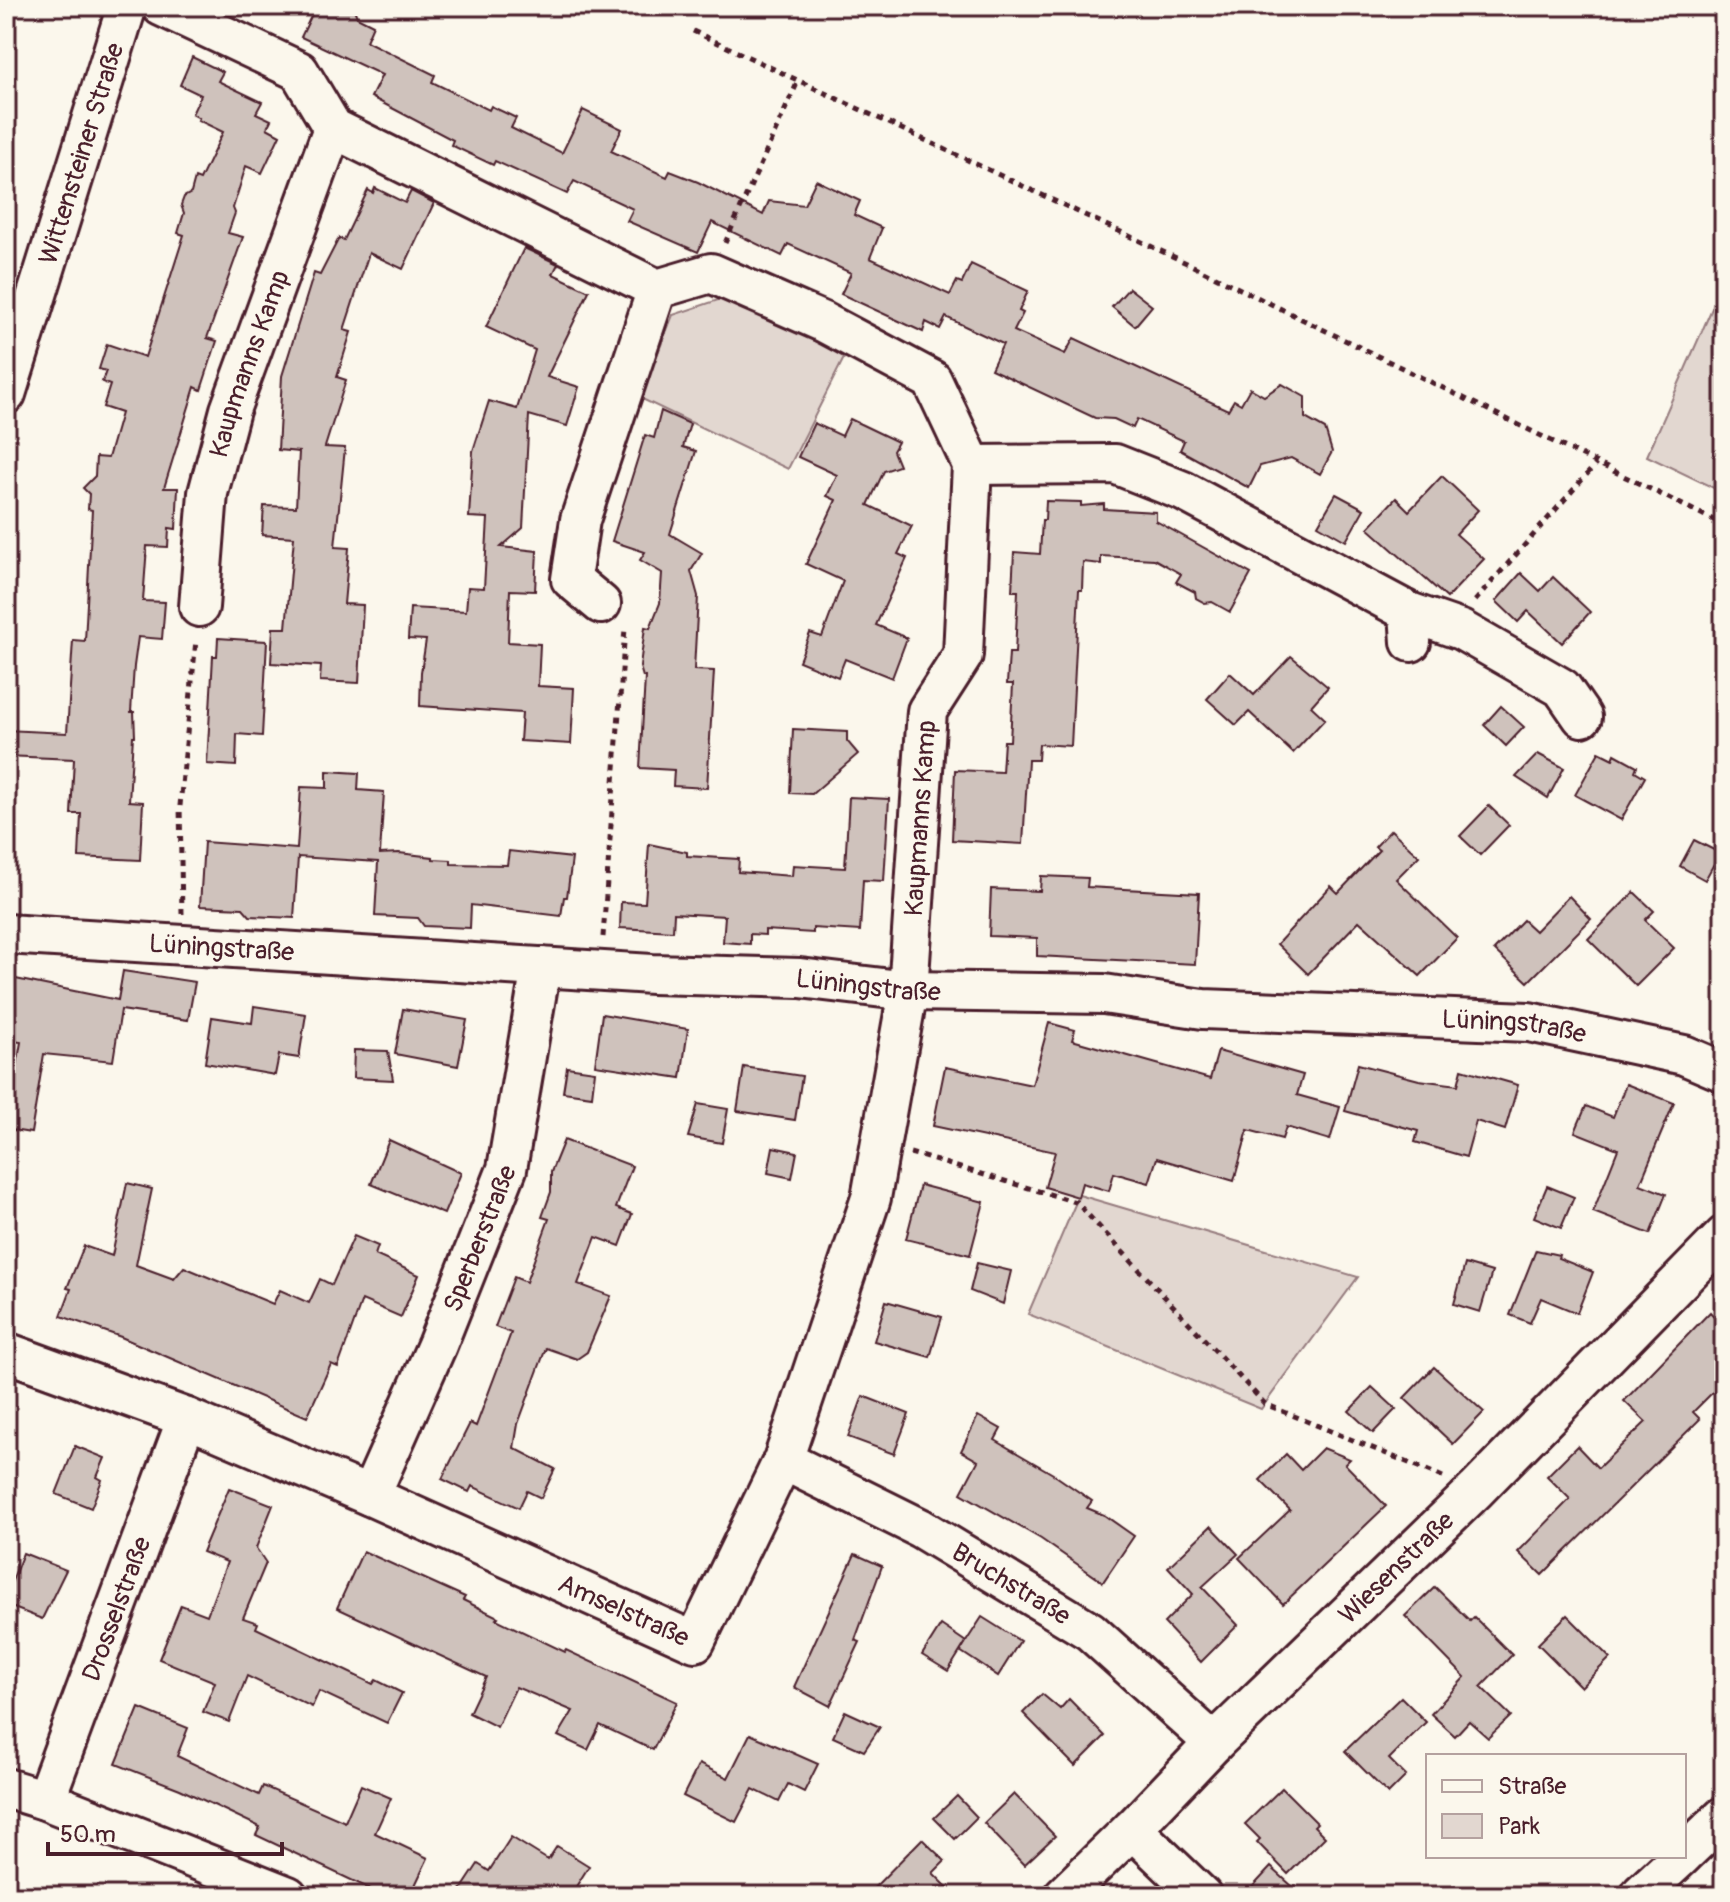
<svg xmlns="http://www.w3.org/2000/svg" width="1730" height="1902" font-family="Pangolin,sans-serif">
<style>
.green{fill:#e2d7d0;stroke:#967b7e;stroke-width:2}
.building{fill:#cfc2bc;stroke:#4a1f2b;stroke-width:2}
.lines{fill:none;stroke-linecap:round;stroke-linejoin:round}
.minor-casing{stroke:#4a1f2b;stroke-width:44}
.path{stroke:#4a1f2b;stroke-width:5;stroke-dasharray:6 6;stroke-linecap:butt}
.minor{stroke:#fbf7ec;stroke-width:38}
.labels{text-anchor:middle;stroke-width:8;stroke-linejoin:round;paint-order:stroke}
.street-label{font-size:26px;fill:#4a1f2b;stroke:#fbf7ec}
</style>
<rect width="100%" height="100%" fill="#fbf7ec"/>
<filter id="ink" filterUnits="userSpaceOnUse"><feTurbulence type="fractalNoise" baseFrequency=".0125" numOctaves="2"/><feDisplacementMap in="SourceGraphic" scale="16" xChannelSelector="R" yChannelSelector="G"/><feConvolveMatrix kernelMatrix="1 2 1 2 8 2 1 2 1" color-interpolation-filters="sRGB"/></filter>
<g filter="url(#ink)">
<g class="green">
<path d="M1724 281V493L1647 456Z"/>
<path d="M724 298 846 354 788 469 640 398 673 315Z"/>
<path d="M1079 1195 1358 1277 1261 1409 1028 1314Z"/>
</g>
<g class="building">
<path d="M316 6H353L357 17 373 25 366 41 435 75 432 82 489 110 491 106 516 118 511 128 562 153 583 110 622 129 611 151 667 177 670 171 698 182 763 215 769 201 804 205 816 180 860 201 854 215 882 228 870 258 950 295 957 281 962 283 971 264 1028 291 1019 311 1023 313 1014 331 1065 354 1074 338 1228 410 1234 400 1241 404 1250 388 1264 396 1282 384 1305 397V418L1325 429 1332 452 1320 474 1291 458 1260 466 1249 488 1180 450 1184 441 1137 419 1133 428 1114 419 1095 418 991 369 1003 344 975 331 946 317 940 329 926 322 923 332 841 294 851 273 788 244 782 256 712 222 698 252 627 221 633 209 574 181 567 194 495 161 493 165 451 145 453 140 371 97 382 75 301 37Z"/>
<path d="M192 57 223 72 218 81 262 102 256 113 271 120 267 128 280 135 262 173 246 166 233 208 235 213 228 233 243 237 207 338 217 341 201 390 195 387 164 488H178L176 529 169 528 168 547 147 546 143 601 165 602 162 639 138 637 134 666 131 712H134L135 736H133L129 801 143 802 140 860 79 857 81 814H71L74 759 6 756V730L67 733 73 640 85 641 92 510 88 509 89 494 83 488 95 476 96 457 108 458 121 413 103 407 110 385 102 382 106 371 99 369 107 344 145 357 184 235 178 233 184 213 181 205 184 197 191 193 195 178 200 180 223 132 198 120 199 118 192 114 201 95 180 85Z"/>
<path d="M375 188 405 203 411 191 434 203 403 269 369 253 344 330 351 332 337 377 346 380 325 447 345 448 335 547 349 548 344 604 363 605 359 683 320 681 321 666 271 663 273 628H286L294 537 262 535 264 506 296 507 299 452 278 450 282 376 314 273 320 275 339 238 344 240 368 190 373 193Z"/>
<path d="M524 248 558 264 553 274 589 291 547 377 579 387 567 426 529 415 523 528 501 547 537 551 535 591 510 590 508 642 540 644 538 686 574 688 571 744 520 741 522 713 420 706 421 672 426 640 408 639 410 608 466 611 468 587 484 588 488 518 469 517 473 451 489 401 517 409 535 350 486 327Z"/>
<path d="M1129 288 1152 306 1135 326 1112 307Z"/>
<path d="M661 411 690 424 683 447 696 451 670 534 702 553 691 571 698 596 694 670 714 671 707 788 673 786 674 770 640 768 645 677H643L640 667 641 658 645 627 650 628 660 603 662 573 640 560 645 552 612 541 645 435 654 438Z"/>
<path d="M850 419 898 442 893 451 899 466 884 471 868 505 912 526 898 554 907 558 876 625 907 638 892 678 845 659 838 677 799 661 810 633 822 637 843 581 806 564 836 500 827 496 837 475 798 457 814 423 842 436Z"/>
<path d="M1442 476 1478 510 1456 534 1484 559 1447 598 1368 528 1396 498 1409 511Z"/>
<path d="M1336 494 1364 509 1346 541 1318 525Z"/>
<path d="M1046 501 1081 502V506L1104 504V509L1156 512V521L1251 574 1230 612 1212 602 1205 603 1196 598 1195 592 1176 582 1181 574 1154 559 1101 556V564L1083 562 1082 590H1079L1071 746 1039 744 1038 760H1028L1023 844 952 840 955 770 1002 772 1004 741H1010L1013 684H1007L1009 653H1015L1018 591H1012L1014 552 1040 554 1042 520H1045Z"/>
<path d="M1521 573 1540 591 1553 577 1590 612 1562 643 1528 611 1518 622 1496 601Z"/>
<path d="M218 638 267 641 262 736 237 734 236 766 207 764 213 656H217Z"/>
<path d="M1291 656 1328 687 1311 706 1325 719 1293 753 1249 712 1236 725 1207 699 1230 673 1254 695Z"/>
<path d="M1501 706 1524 727 1506 746 1484 725Z"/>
<path d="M793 729 847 732V741L858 754 812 794 790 793Z"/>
<path d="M1599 752 1613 759 1615 754 1637 766 1635 771 1645 777 1621 820 1575 795Z"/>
<path d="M1538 754 1564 768 1548 798 1516 777Z"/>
<path d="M327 771 359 773 358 790 384 792 380 854 399 853 433 857V859L451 860V864L507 865 509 851 572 858 567 897H564L561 916 471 905 470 928 424 926 418 918 375 916 378 862 298 857 294 918 250 916 243 908 200 906 204 842 297 849 301 787 327 788Z"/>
<path d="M849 797 889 799 884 881 863 880 860 931 813 928V933L765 930V935L750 934V944L723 942 725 916 674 913 673 931 620 928 621 902 645 903 649 844 687 852V856L739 859 738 872 792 876 793 865 845 868Z"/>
<path d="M1489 806 1509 825 1480 855 1460 836Z"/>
<path d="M1391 830 1419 856 1396 879 1457 938 1420 976 1359 921 1308 974 1277 944 1331 886 1338 893 1379 850 1375 847Z"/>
<path d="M1694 840 1720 853 1705 880 1680 866Z"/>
<path d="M1041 876 1088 878 1087 887 1199 893 1195 964 1037 956V938L989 936 991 889 1040 891Z"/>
<path d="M1634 892 1654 911 1645 920 1674 948 1636 986 1588 939Z"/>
<path d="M1569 896 1591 919 1528 982 1494 950 1523 920 1535 931Z"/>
<path d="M123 971 195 982 188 1020 121 1010 113 1061 44 1054 31 1133 6 1129 21 1042 6 1040V977L118 1000Z"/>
<path d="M254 1006 306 1014 299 1058 279 1055 275 1075 205 1063 212 1017 252 1023Z"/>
<path d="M403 1009 467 1020 458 1066 395 1054Z"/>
<path d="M602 1014 688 1029 681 1078 595 1065Z"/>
<path d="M1049 1023 1075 1030 1072 1040 1210 1079 1218 1051 1303 1075 1297 1095 1340 1107 1330 1140 1286 1127 1282 1139 1248 1130 1234 1181 1157 1158 1149 1183 1114 1173 1109 1191 1082 1183 1078 1197 1045 1187 1055 1152 933 1126 945 1067 1032 1085Z"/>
<path d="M354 1050 388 1051 393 1080 353 1078Z"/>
<path d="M1358 1064 1419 1080 1458 1085 1462 1069 1518 1085 1505 1130 1476 1121 1466 1157 1415 1142 1418 1131 1345 1111Z"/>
<path d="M567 1067 595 1071 592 1096 563 1092Z"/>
<path d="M744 1067 802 1076 795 1120 737 1111Z"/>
<path d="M1626 1084 1674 1103 1640 1184 1666 1194 1650 1234 1593 1212 1618 1149 1575 1132 1586 1106 1613 1117Z"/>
<path d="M698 1104 728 1109 722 1143 688 1137Z"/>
<path d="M389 1140 461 1173 444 1214 371 1184Z"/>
<path d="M564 1140 632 1166 616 1208 632 1214 620 1246 596 1237 578 1284 611 1296 587 1352 577 1359 546 1348 518 1424 514 1448 555 1469 541 1498 527 1491 519 1508 472 1486 469 1492 442 1479 470 1423 476 1426 511 1333 495 1327 514 1277 526 1282 549 1219 542 1217 551 1192V1172Z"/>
<path d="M773 1147 797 1152 792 1178 768 1173Z"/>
<path d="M127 1183 152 1189 136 1265 174 1279 184 1267 273 1304 280 1290 309 1303 320 1279 332 1285 354 1236 378 1246 375 1255 419 1275 401 1317 362 1300 338 1367 331 1364 307 1417 121 1337 61 1316 71 1289 67 1288 84 1246 112 1256Z"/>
<path d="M920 1185 984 1202 970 1255 906 1239Z"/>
<path d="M1547 1186 1574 1197 1561 1228 1534 1217Z"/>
<path d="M1536 1250 1559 1255 1558 1258 1593 1272 1577 1313 1541 1298 1530 1323 1510 1315Z"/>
<path d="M977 1263 1011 1271 1003 1304 970 1291Z"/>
<path d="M1465 1264 1492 1272 1480 1312 1454 1304Z"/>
<path d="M886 1301 942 1317 930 1357 874 1341Z"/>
<path d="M1710 1312 1724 1327V1381L1693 1412 1700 1419 1542 1575 1518 1552 1570 1499 1547 1476 1577 1446 1598 1468 1646 1422 1624 1401Z"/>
<path d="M1434 1367 1484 1412 1453 1444 1404 1398Z"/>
<path d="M1372 1387 1396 1409 1373 1433 1349 1411Z"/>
<path d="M863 1396 909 1414 894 1454 848 1437Z"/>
<path d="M978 1416 1001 1429 995 1440 1053 1474 1092 1501 1087 1508 1104 1515 1134 1536 1103 1582 1041 1539 961 1493 978 1461 961 1451Z"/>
<path d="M75 1446 105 1458 97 1477 102 1480 91 1508 56 1494Z"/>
<path d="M1323 1448 1350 1459 1345 1464 1386 1506 1283 1604 1239 1558 1290 1510 1260 1480 1286 1454 1301 1470Z"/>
<path d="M229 1488 273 1505 256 1548 266 1563 243 1618 258 1623 256 1628 373 1684 376 1680 402 1693 387 1723 319 1691 312 1707 247 1676 229 1722 203 1712 215 1682 159 1659 181 1605 207 1615 227 1562 202 1552Z"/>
<path d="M1211 1526 1238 1554 1202 1587 1238 1625 1201 1662 1164 1623 1193 1594 1168 1567Z"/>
<path d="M363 1551 465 1597 463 1600 498 1617 496 1619 565 1652 566 1650 677 1702 653 1750 600 1725 588 1750 558 1736 573 1711 516 1687 497 1727 469 1713 486 1677 337 1608Z"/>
<path d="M23 1553 66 1570 42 1619 6 1605V1596Z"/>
<path d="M855 1554 882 1566 855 1640 860 1642 830 1706 794 1687Z"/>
<path d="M1435 1587 1470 1621 1474 1617 1512 1655 1481 1687 1511 1716 1488 1738 1469 1721 1455 1736 1431 1714 1465 1677 1405 1616Z"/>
<path d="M1567 1615 1610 1658 1581 1687 1538 1644Z"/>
<path d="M982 1617 1020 1641 998 1676 960 1651Z"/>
<path d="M941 1625 966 1642 948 1671 922 1655Z"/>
<path d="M1042 1694 1060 1709 1069 1699 1105 1736 1075 1766 1023 1713Z"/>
<path d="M1401 1697 1426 1722 1389 1759 1406 1776 1388 1794 1345 1751Z"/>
<path d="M139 1708 188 1728 177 1756 259 1795 263 1786 345 1822 361 1785 391 1798 375 1833 428 1858 410 1896H385L256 1835 260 1827 180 1789 116 1764Z"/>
<path d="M845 1711 880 1727 864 1751 833 1737Z"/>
<path d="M750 1734 818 1764 804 1792 788 1784 779 1802 753 1789 736 1822 683 1796 699 1764 728 1778Z"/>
<path d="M1282 1788 1317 1823 1314 1826 1325 1837 1288 1874 1257 1842 1260 1839 1245 1824Z"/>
<path d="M1014 1794 1055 1836 1024 1865 984 1823Z"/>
<path d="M957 1796 977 1817 955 1839 934 1818Z"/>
<path d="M511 1837 548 1860 557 1846 589 1866 570 1896H457L478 1864 489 1871Z"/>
<path d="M922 1839 945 1861 933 1873 956 1896H866Z"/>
<path d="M1271 1867 1303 1896H1244Z"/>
</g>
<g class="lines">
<defs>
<g id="minor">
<path d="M161 6 299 71 333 128 657 289"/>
<path id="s1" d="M6 394 127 6"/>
<path d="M972 465 1115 464 1183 491 1409 612 1411 642"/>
<path id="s2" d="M199 607 208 493 230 410 333 128"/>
<path d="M1409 612 1461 630 1562 688 1582 717"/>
<path id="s3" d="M6 934 652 974 800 978 908 991 1104 994 1203 1009 1529 1022 1684 1055 1724 1072"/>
<path id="s4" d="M6 1352 187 1418 370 1496 695 1642 783 1460 871 1198 908 991 927 711 963 655 972 465 932 380 823 322 711 273 657 289 580 520 571 579 601 604"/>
<path id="s5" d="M783 1460 920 1528 1090 1631 1214 1743"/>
<path id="s6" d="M370 1496 437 1345 507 1169 541 967"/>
<path d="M6 1788 45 1800 288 1896"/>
<path id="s7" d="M45 1800 187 1418"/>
<path d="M1132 1829 1202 1896"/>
<path d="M1684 1854 1724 1816"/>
<path id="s8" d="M1063 1896 1132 1829 1214 1743 1476 1490 1724 1236"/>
<path d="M1643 1896 1641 1894 1682 1856"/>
</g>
</defs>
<use href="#minor" class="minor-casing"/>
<g class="path">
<path d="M693 31 1191 265 1724 525"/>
<path d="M725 243 799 79"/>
<path d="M1475 601 1596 464"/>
<path d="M182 914 180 806 196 640"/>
<path d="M603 937 625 628"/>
<path d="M910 1153 1076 1202 1265 1404 1443 1477"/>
</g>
<use href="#minor" class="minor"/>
</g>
</g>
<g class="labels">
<g class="street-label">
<text dy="9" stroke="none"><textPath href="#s1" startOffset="252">Wittensteiner Straße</textPath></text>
<text dy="9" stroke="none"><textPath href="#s2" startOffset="250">Kaupmanns Kamp</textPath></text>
<text dy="9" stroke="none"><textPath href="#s4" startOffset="1610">Kaupmanns Kamp</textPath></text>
<text dy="9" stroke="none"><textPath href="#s3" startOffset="216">Lüningstraße</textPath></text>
<text dy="9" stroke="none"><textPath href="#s3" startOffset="864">Lüningstraße</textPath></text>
<text dy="9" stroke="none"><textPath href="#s3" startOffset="1512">Lüningstraße</textPath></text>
<text dy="9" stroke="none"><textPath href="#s6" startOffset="280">Sperberstraße</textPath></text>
<text dy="9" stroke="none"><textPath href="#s8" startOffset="468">Wiesenstraße</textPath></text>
<text dy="9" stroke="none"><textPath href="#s5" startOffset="260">Bruchstraße</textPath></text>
<text dy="9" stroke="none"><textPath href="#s4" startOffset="670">Amselstraße</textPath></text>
<text dy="9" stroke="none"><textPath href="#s7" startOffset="204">Drosselstraße</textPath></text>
</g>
</g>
<rect width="1730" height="1902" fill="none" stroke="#fbf7ec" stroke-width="32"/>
<rect x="16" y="16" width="1698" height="1870" fill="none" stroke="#4a1f2b" stroke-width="3" filter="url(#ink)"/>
<rect x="1426" y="1754" width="260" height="104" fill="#fbf7ec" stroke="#b4a19f" stroke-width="2"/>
<rect x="1442" y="1780" width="40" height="12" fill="#fbf7ec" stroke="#b4a19f" stroke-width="2"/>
<text x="1498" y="1794" font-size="24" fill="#4a1f2b">Straße</text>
<rect x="1442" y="1814" width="40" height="24" fill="#e2d7d0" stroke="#b4a19f" stroke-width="2"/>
<text x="1498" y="1834" font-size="24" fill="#4a1f2b">Park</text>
<path d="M48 1842v12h234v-12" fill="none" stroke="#4a1f2b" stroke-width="4"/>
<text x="60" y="1842" font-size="24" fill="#4a1f2b" stroke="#fbf7ec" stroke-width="6" paint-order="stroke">50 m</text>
</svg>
